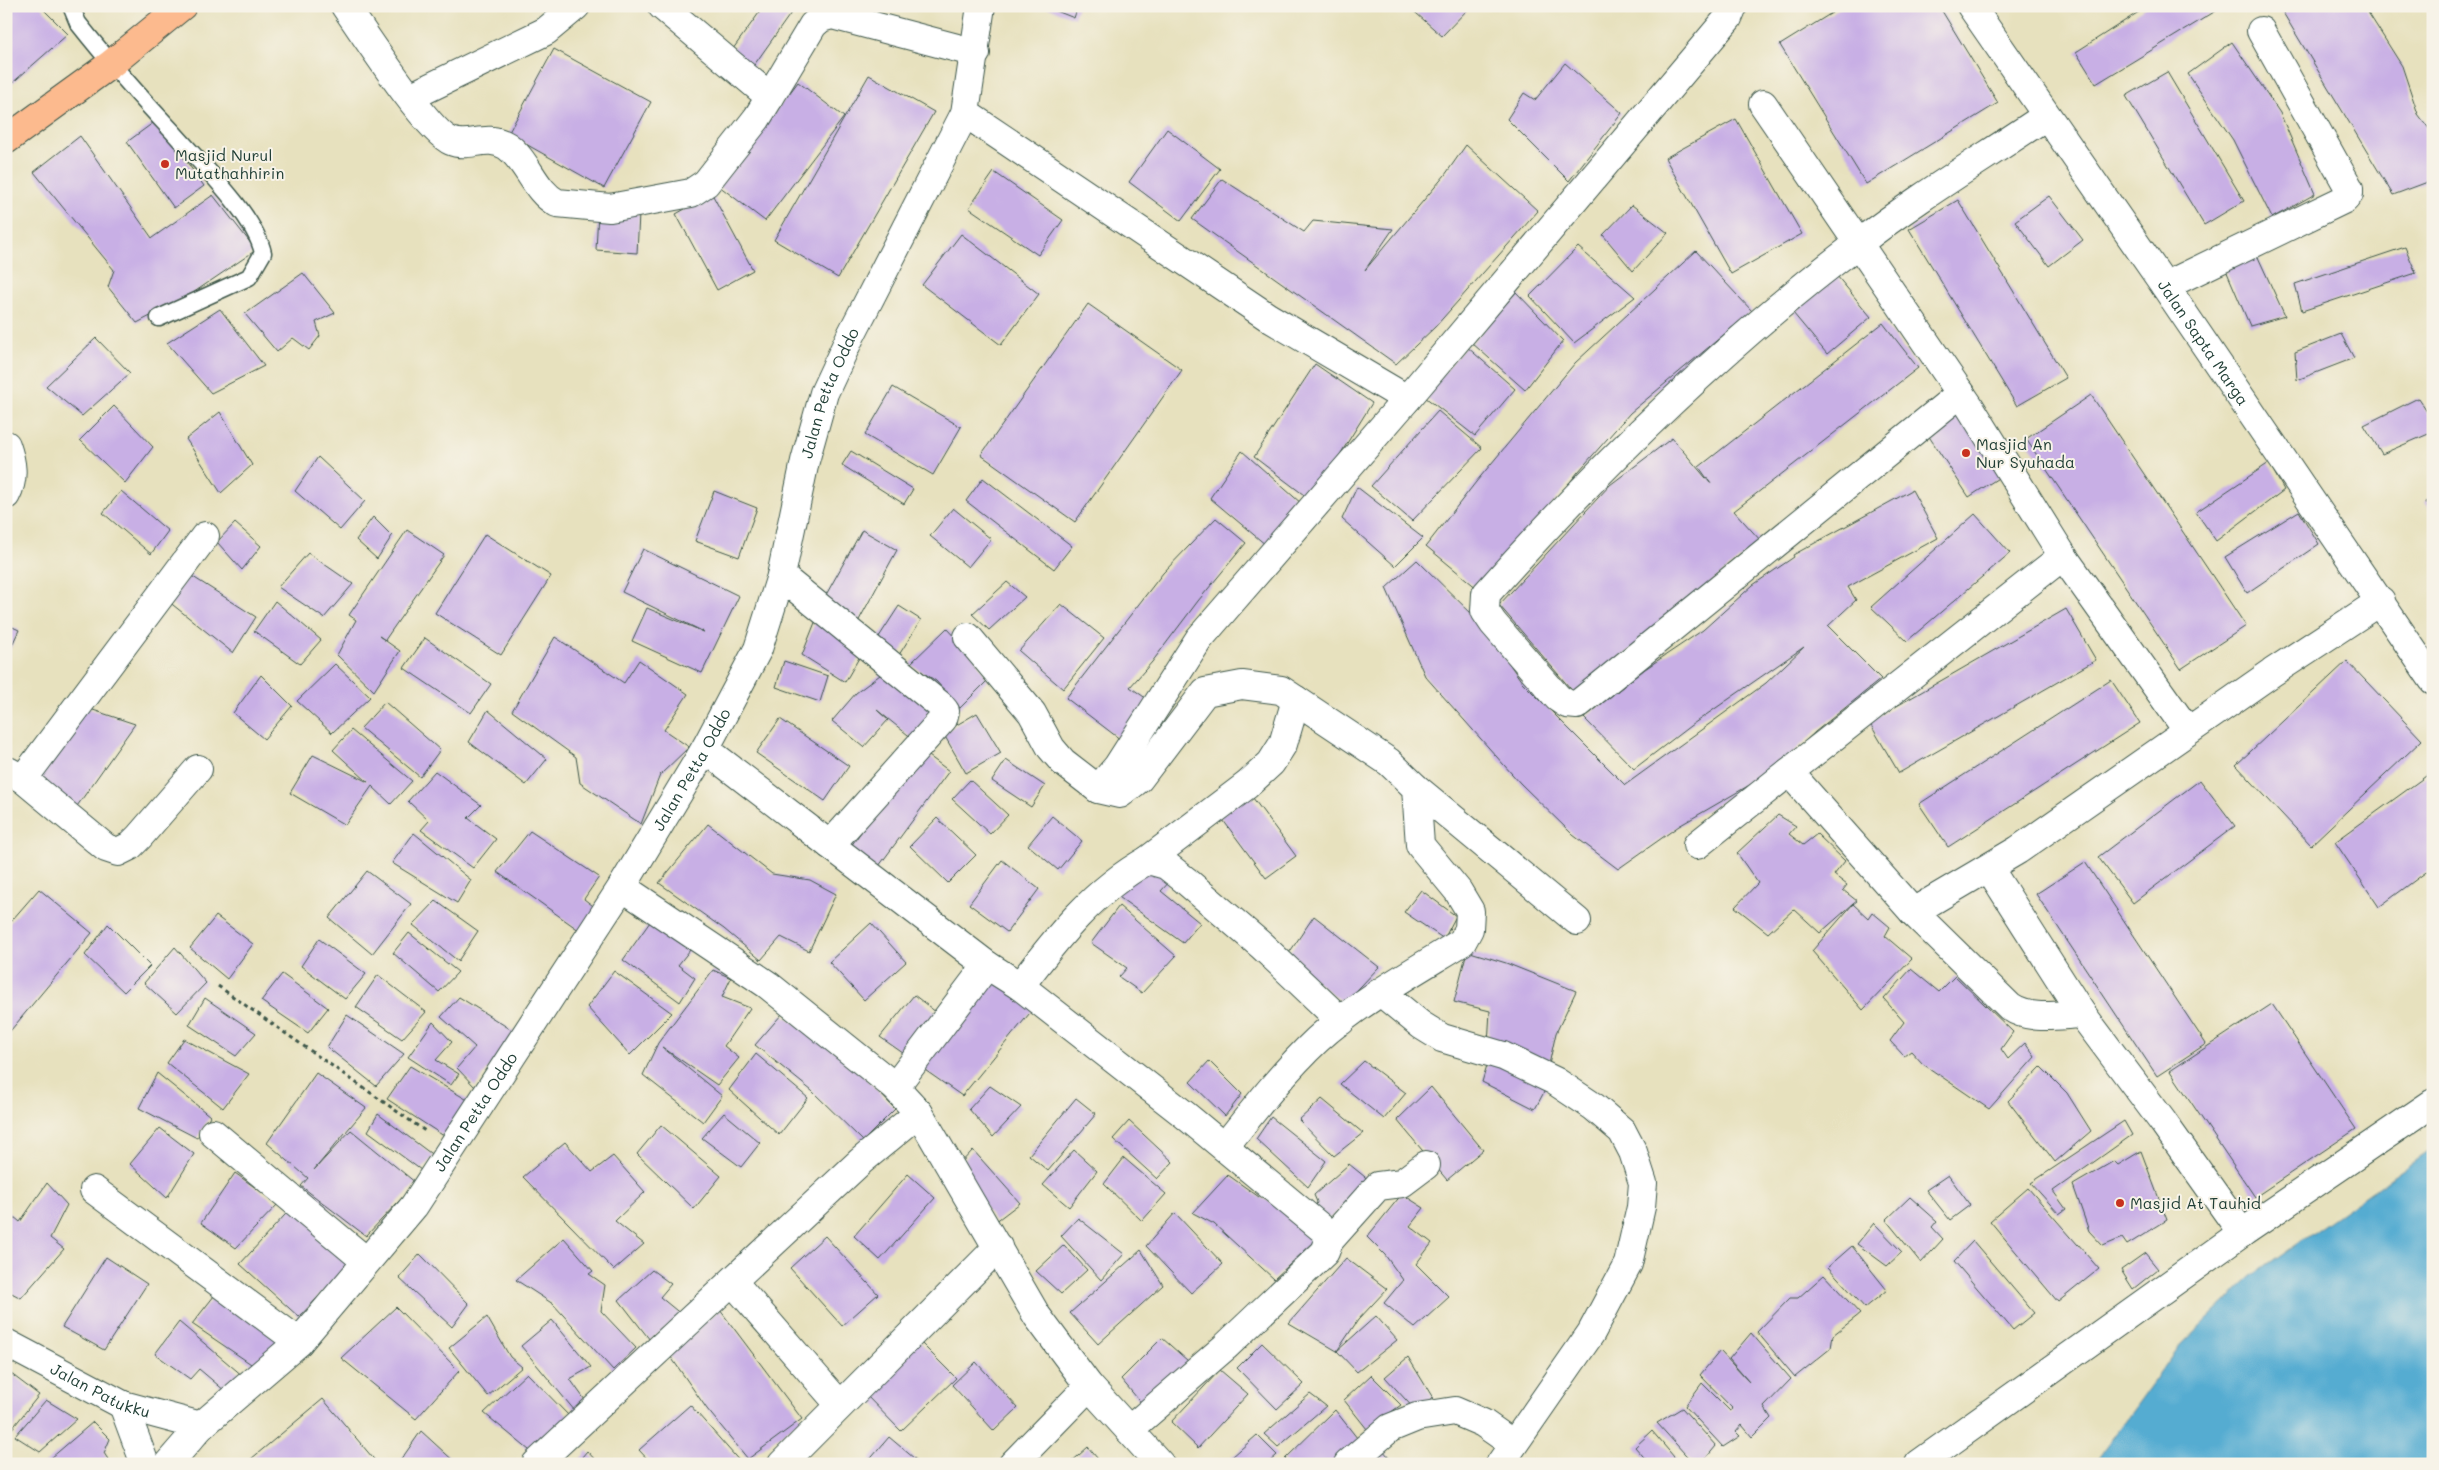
<svg xmlns="http://www.w3.org/2000/svg" width="2439" height="1470" font-family="Mali,sans-serif">
<style>
.water{fill:#55acd1;stroke:#3a7482}
.building{fill:#c8afe5}
.lines{fill:none;stroke-linecap:round;stroke-linejoin:round}
.lane-casing{stroke:#3d5649;stroke-width:19}
.street-casing{stroke:#3d5649;stroke-width:30}
.highway-casing{stroke:#3d5649;stroke-width:30}
.path{stroke:#3d5649;stroke-width:3;stroke-dasharray:4 4;stroke-linecap:butt}
.lane{stroke:#fff;stroke-width:16}
.street{stroke:#fff;stroke-width:28}
.highway{stroke:#fcba8e;stroke-width:28}
.poi-dot{fill:#c8321e;stroke:#f7f3e8;stroke-width:2}
.labels{text-anchor:middle;stroke-width:4;stroke-linejoin:round;paint-order:stroke}
.poi-label{font-size:16px;fill:#1f3d34;stroke:#f7f3e8;text-anchor:start}
.street-label{font-size:16px;fill:#1f3d34;stroke:#f7f3e8}
</style>
<rect width="100%" height="100%" fill="#f7f3e8"/>
<filter id="ink" filterUnits="userSpaceOnUse"><feTurbulence type="fractalNoise" baseFrequency=".02" numOctaves="2"/><feDisplacementMap in="SourceGraphic" scale="10" xChannelSelector="R" yChannelSelector="G"/><feConvolveMatrix kernelMatrix="1 2 1 2 8 2 1 2 1" color-interpolation-filters="sRGB"/></filter>
<filter id="wash" filterUnits="userSpaceOnUse"><feTurbulence type="fractalNoise" baseFrequency=".0096" numOctaves="4" result="noise"/><feDisplacementMap in="SourceGraphic" scale="20" xChannelSelector="R" yChannelSelector="G"/><feGaussianBlur stdDeviation="1.12" result="paint"/><feColorMatrix in="noise" values="0 0 0 0 0 0 0 0 0 0 0 0 0 0 0 0 0 1.4 0 .05"/><feComposite in="paint" operator="in"/></filter>
<g filter="url(#wash)">
<rect width="100%" height="100%" fill="#e7e1be"/>
<path class="water" d="M2433 1148V1464H2094L2181 1344 2251 1277Z"/>
<g id="blocks">
<g class="building">
<path d="M6 6H40L68 34 9 86 6 83Z"/>
<path d="M764 6H781L791 13 752 68 730 53Z"/>
<path d="M1044 6H1078L1074 18Z"/>
<path d="M1408 6H1471L1442 36Z"/>
<path d="M1843 6H1939L1998 103 1866 184 1780 45Z"/>
<path d="M2148 6H2224L2096 84 2076 52Z"/>
<path d="M2279 6H2364L2402 66 2418 114 2433 134V180L2393 195Z"/>
<path d="M2232 42 2280 113 2315 194 2272 218 2233 140 2188 74Z"/>
<path d="M554 49 651 102 604 188 508 134Z"/>
<path d="M1565 63 1622 113 1569 181 1507 119 1524 93 1535 100Z"/>
<path d="M2167 72 2244 201 2204 225 2126 96Z"/>
<path d="M869 75 934 112 838 278 774 240Z"/>
<path d="M798 82 844 117 765 221 719 186Z"/>
<path d="M1736 119 1802 234 1731 274 1665 158Z"/>
<path d="M157 120 204 186 174 208 127 142Z"/>
<path d="M1167 129 1220 169 1181 221 1129 182Z"/>
<path d="M80 136 152 238 213 195 256 250 187 297 137 323 108 287 114 270 34 172Z"/>
<path d="M1466 145 1538 211 1435 327 1396 364 1192 219 1222 179 1304 232 1313 221 1393 229 1365 270 1445 175Z"/>
<path d="M994 172 1063 220 1038 255 969 208Z"/>
<path d="M712 194 753 270 717 290 676 214Z"/>
<path d="M2049 196 2083 240 2049 266 2015 221Z"/>
<path d="M1958 200 2066 378 2017 406 1909 229Z"/>
<path d="M1632 205 1668 233 1633 271 1603 235Z"/>
<path d="M598 212 639 214 637 253 596 250Z"/>
<path d="M961 234 1039 294 1001 345 922 285Z"/>
<path d="M2252 244 2285 316 2250 326 2223 263Z"/>
<path d="M1578 247 1635 297 1574 343 1530 296Z"/>
<path d="M2405 247 2416 273 2302 311 2295 284Z"/>
<path d="M1696 251 1752 311 1630 413 1578 472 1532 530 1478 589 1426 546 1476 482 1575 363Z"/>
<path d="M303 273 335 313 316 322 320 336 309 350 293 338 277 352 245 314Z"/>
<path d="M1837 276 1871 317 1827 354 1793 313Z"/>
<path d="M1516 292 1563 341 1525 390 1472 343Z"/>
<path d="M1088 304 1182 370 1075 522 981 455Z"/>
<path d="M220 309 264 366 211 393 167 343Z"/>
<path d="M1883 323 1918 368 1734 511 1761 541 1576 695 1499 605 1610 485 1672 438 1711 484 1699 467Z"/>
<path d="M2341 334 2354 358 2297 380 2295 352Z"/>
<path d="M96 338 130 373 82 416 46 386Z"/>
<path d="M1466 346 1515 389 1475 436 1425 397Z"/>
<path d="M1315 364 1372 403 1336 461 1308 498 1254 457Z"/>
<path d="M893 387 961 427 933 475 865 435Z"/>
<path d="M2091 395 2246 626 2181 669 2026 439Z"/>
<path d="M2418 398 2433 421V432L2382 454 2364 425Z"/>
<path d="M114 406 153 447 125 483 80 440Z"/>
<path d="M1963 408 2006 473 1969 497 1926 432Z"/>
<path d="M1438 411 1482 448 1412 521 1371 486Z"/>
<path d="M220 412 252 465 221 493 186 439Z"/>
<path d="M851 451 913 489 904 504 842 465Z"/>
<path d="M1242 451 1302 504 1266 545 1210 498Z"/>
<path d="M318 457 365 501 340 530 295 491Z"/>
<path d="M2269 463 2284 490 2216 541 2196 512Z"/>
<path d="M983 478 1072 546 1054 569 966 501Z"/>
<path d="M1357 487 1423 538 1395 566 1342 519Z"/>
<path d="M1912 490 1938 538 1848 587 1856 600 1828 626 1881 679 1815 732 1772 772 1679 826 1618 869 1573 835 1520 783 1425 676 1386 588 1417 560 1481 623 1522 682 1625 785 1766 683 1804 647 1690 726 1634 769 1584 718 1645 669 1703 630 1753 585 1794 557 1793 555Z"/>
<path d="M121 491 168 531 151 554 103 513Z"/>
<path d="M714 491 757 508 739 557 695 541Z"/>
<path d="M2433 497V515L2425 502Z"/>
<path d="M953 508 991 539 968 567 930 536Z"/>
<path d="M2299 511 2319 544 2247 593 2225 557Z"/>
<path d="M1975 514 2010 553 1907 641 1871 607Z"/>
<path d="M373 517 392 536 377 559 356 540Z"/>
<path d="M1216 518 1246 543 1198 601 1152 662 1130 687 1154 704 1125 743 1066 698 1163 573Z"/>
<path d="M235 523 261 546 242 570 217 542Z"/>
<path d="M407 530 444 555 385 640 379 636 400 651 374 691 337 655 356 620 349 615Z"/>
<path d="M862 530 897 550 858 622 822 602Z"/>
<path d="M485 534 551 576 501 655 435 613Z"/>
<path d="M643 549 739 596 702 673 632 641 647 608 704 632 622 592Z"/>
<path d="M308 553 353 584 324 618 278 587Z"/>
<path d="M190 575 256 617 233 653 168 601Z"/>
<path d="M1007 582 1025 597 989 630 972 614Z"/>
<path d="M275 601 321 640 300 664 254 631Z"/>
<path d="M1061 604 1104 638 1063 689 1019 651Z"/>
<path d="M899 606 921 620 897 658 875 643Z"/>
<path d="M2066 609 2096 660 1899 773 1869 722Z"/>
<path d="M818 615 863 651 845 682 802 655Z"/>
<path d="M6 624 19 630 6 658Z"/>
<path d="M947 628 973 656 988 680 960 708 936 681 910 664Z"/>
<path d="M555 637 624 683 639 660 688 694 664 730 689 747 660 775 641 824 580 783 576 757 512 711Z"/>
<path d="M425 638 491 684 471 713 404 668Z"/>
<path d="M784 661 828 676 820 702 776 687Z"/>
<path d="M2347 661 2422 740 2311 845 2236 765Z"/>
<path d="M335 664 370 697 332 733 297 701Z"/>
<path d="M888 669 940 713 913 739 877 710 888 720 864 747 832 721 856 693Z"/>
<path d="M261 675 292 706 264 739 233 713Z"/>
<path d="M2111 680 2140 723 1948 847 1919 804Z"/>
<path d="M385 702 440 750 420 777 361 728Z"/>
<path d="M84 707 135 724 75 809 34 779Z"/>
<path d="M488 710 547 759 526 785 469 742Z"/>
<path d="M977 713 1001 753 966 773 943 733Z"/>
<path d="M780 719 849 766 825 801 756 753Z"/>
<path d="M351 730 412 781 391 804 372 786 345 825 290 793 313 755 368 782 333 750Z"/>
<path d="M921 750 949 771 876 870 848 850Z"/>
<path d="M1006 760 1045 786 1031 807 992 781Z"/>
<path d="M435 771 481 805 468 818 496 839 473 868 421 830 429 821 408 801Z"/>
<path d="M2433 771V867L2379 907 2335 842Z"/>
<path d="M970 780 1008 815 990 834 952 799Z"/>
<path d="M2200 780 2235 826 2133 903 2098 857Z"/>
<path d="M1250 794 1296 856 1266 878 1220 816Z"/>
<path d="M1778 815 1796 826 1789 834 1803 845 1817 834 1845 861 1834 875 1847 885 1843 890 1857 901 1853 904 1868 918 1872 912 1890 927 1885 936 1912 959 1863 1010 1812 951 1853 904 1820 933 1794 909 1768 933 1735 907 1758 883 1737 853Z"/>
<path d="M1052 816 1082 841 1058 870 1028 845Z"/>
<path d="M937 818 976 855 948 883 910 846Z"/>
<path d="M708 824 772 874 810 880 836 894 809 951 781 937 761 960 724 929 659 883Z"/>
<path d="M530 831 599 877 584 899 601 912 583 933 497 872Z"/>
<path d="M414 833 471 880 457 903 392 863Z"/>
<path d="M1002 860 1039 889 1007 932 969 904Z"/>
<path d="M1148 860 1172 879 1161 891 1200 923 1183 943 1116 895Z"/>
<path d="M2085 862 2206 1044 2157 1076 2036 894Z"/>
<path d="M367 871 411 904 372 954 329 918Z"/>
<path d="M39 889 92 933 6 1036V927Z"/>
<path d="M1421 890 1456 916 1444 939 1404 912Z"/>
<path d="M436 901 478 931 458 961 413 925Z"/>
<path d="M1119 906 1176 956 1142 993 1119 977 1127 968 1091 943Z"/>
<path d="M216 916 253 944 227 979 190 948Z"/>
<path d="M1314 916 1379 967 1344 1004 1287 956Z"/>
<path d="M650 922 690 950 678 965 695 978 680 1002 623 960Z"/>
<path d="M871 923 906 962 864 1000 829 962Z"/>
<path d="M108 924 150 966 124 992 85 955Z"/>
<path d="M409 933 458 972 439 992 393 953Z"/>
<path d="M319 939 366 974 345 999 301 966Z"/>
<path d="M175 947 206 983 177 1013 144 983Z"/>
<path d="M1467 951 1506 963 1576 991 1556 1033 1548 1069 1488 1044 1490 1011 1454 1002Z"/>
<path d="M1911 969 1939 992 1955 976 2013 1032 2001 1049 2008 1059 2025 1043 2035 1057 1989 1109 1923 1064 1911 1051 1904 1056 1890 1041 1904 1022 1884 999Z"/>
<path d="M713 970 731 978 722 997 750 1008 724 1046 739 1058 717 1085 662 1047 722 1096 703 1122 643 1075 658 1043Z"/>
<path d="M614 971 672 1013 630 1055 587 1007Z"/>
<path d="M282 974 328 1008 308 1033 261 1001Z"/>
<path d="M991 974 1034 1008 962 1096 922 1068Z"/>
<path d="M378 975 426 1012 402 1039 356 1007Z"/>
<path d="M914 995 941 1016 910 1058 880 1037Z"/>
<path d="M459 997 515 1032 475 1087 457 1068 475 1047 441 1017Z"/>
<path d="M205 998 256 1033 236 1056 189 1025Z"/>
<path d="M2272 1004 2356 1129 2255 1197 2170 1071Z"/>
<path d="M782 1014 848 1060 895 1109 863 1141 812 1091 755 1045Z"/>
<path d="M347 1015 404 1054 376 1086 327 1047Z"/>
<path d="M433 1022 452 1042 436 1060 459 1074 451 1085 408 1057Z"/>
<path d="M184 1039 249 1074 223 1108 167 1063Z"/>
<path d="M756 1054 808 1098 779 1135 729 1090Z"/>
<path d="M1490 1055 1551 1079 1535 1109 1482 1082Z"/>
<path d="M1209 1061 1242 1094 1225 1116 1190 1082Z"/>
<path d="M1364 1061 1406 1093 1384 1119 1340 1084Z"/>
<path d="M410 1066 476 1105 450 1140 387 1099Z"/>
<path d="M2041 1067 2067 1093 2091 1131 2055 1162 2008 1101Z"/>
<path d="M157 1073 210 1116 197 1138 139 1108Z"/>
<path d="M316 1073 366 1108 314 1170 351 1130 416 1183 366 1236 301 1186 308 1178 267 1143Z"/>
<path d="M990 1086 1021 1107 993 1137 969 1109Z"/>
<path d="M1431 1087 1483 1150 1447 1180 1397 1120Z"/>
<path d="M1076 1098 1096 1114 1048 1171 1029 1155Z"/>
<path d="M1322 1099 1363 1133 1334 1156 1299 1120Z"/>
<path d="M724 1113 760 1143 741 1167 702 1138Z"/>
<path d="M378 1114 434 1156 421 1170 368 1131Z"/>
<path d="M1271 1117 1326 1161 1308 1187 1256 1139Z"/>
<path d="M1129 1121 1173 1162 1157 1179 1113 1139Z"/>
<path d="M2124 1121 2132 1135 2053 1191 2066 1209 2059 1214 2031 1183Z"/>
<path d="M661 1125 721 1176 694 1209 637 1154Z"/>
<path d="M160 1128 194 1154 167 1198 130 1164Z"/>
<path d="M565 1142 592 1172 613 1156 645 1192 615 1221 644 1244 614 1270 523 1177Z"/>
<path d="M973 1150 1020 1203 995 1222 958 1166Z"/>
<path d="M1074 1150 1097 1171 1069 1207 1043 1185Z"/>
<path d="M2141 1151 2167 1220 2127 1245 2122 1238 2103 1246 2089 1231 2073 1185 2114 1161 2118 1165Z"/>
<path d="M1124 1158 1166 1194 1142 1221 1104 1184Z"/>
<path d="M1349 1164 1370 1181 1330 1218 1314 1214 1317 1202 1314 1195Z"/>
<path d="M235 1173 278 1204 236 1248 201 1223Z"/>
<path d="M908 1174 935 1198 880 1260 854 1236Z"/>
<path d="M1228 1175 1259 1197 1288 1210 1315 1241 1274 1279 1214 1224 1193 1213Z"/>
<path d="M1948 1175 1970 1205 1950 1220 1926 1190Z"/>
<path d="M47 1183 67 1205 50 1238 64 1249 21 1298 6 1290V1210L20 1222Z"/>
<path d="M2028 1188 2099 1269 2058 1302 1990 1221Z"/>
<path d="M1402 1194 1424 1208 1410 1226 1432 1243 1416 1264 1449 1297 1415 1328 1384 1303 1403 1280 1385 1255 1367 1237Z"/>
<path d="M1910 1197 1937 1221 1932 1227 1943 1239 1921 1263 1886 1220Z"/>
<path d="M295 1204 350 1264 299 1317 240 1264Z"/>
<path d="M1175 1213 1223 1264 1191 1293 1146 1246Z"/>
<path d="M1078 1218 1124 1254 1101 1280 1061 1236Z"/>
<path d="M1874 1223 1902 1252 1887 1266 1857 1244Z"/>
<path d="M825 1236 878 1294 842 1326 790 1268Z"/>
<path d="M564 1238 593 1271 589 1274 605 1285 601 1311 636 1348 613 1370 553 1304 516 1280Z"/>
<path d="M1973 1241 2034 1313 2013 1330 1954 1261Z"/>
<path d="M1064 1245 1087 1270 1061 1294 1036 1271Z"/>
<path d="M1852 1246 1887 1290 1865 1308 1828 1267Z"/>
<path d="M1141 1250 1163 1285 1098 1344 1070 1313Z"/>
<path d="M2145 1253 2158 1269 2133 1289 2121 1270Z"/>
<path d="M420 1254 469 1304 452 1327 399 1278Z"/>
<path d="M106 1257 147 1284 104 1350 62 1327Z"/>
<path d="M1346 1258 1387 1289 1358 1320 1337 1351 1376 1316 1397 1340 1357 1372 1337 1351 1289 1323Z"/>
<path d="M652 1270 671 1284 660 1297 682 1315 650 1340 619 1300Z"/>
<path d="M1824 1275 1860 1314 1833 1335 1831 1348 1795 1377 1757 1332 1790 1298H1798Z"/>
<path d="M218 1291 282 1344 257 1368 192 1324Z"/>
<path d="M396 1307 459 1371 416 1419 341 1358Z"/>
<path d="M720 1310 802 1419 748 1459 707 1409 666 1350Z"/>
<path d="M487 1317 510 1357 522 1367 488 1396 449 1348Z"/>
<path d="M552 1320 591 1367 570 1379 585 1400 575 1411 521 1346Z"/>
<path d="M179 1322 243 1376 225 1391 199 1369 190 1379 155 1354Z"/>
<path d="M1751 1333 1791 1379 1764 1407 1771 1418 1752 1437 1742 1425 1736 1432 1740 1436 1723 1447 1685 1406 1702 1383 1730 1411 1733 1409 1700 1375 1720 1351 1749 1382 1729 1359Z"/>
<path d="M1162 1338 1188 1361 1143 1405 1121 1379Z"/>
<path d="M917 1339 956 1378 901 1431 863 1392Z"/>
<path d="M1262 1343 1304 1384 1277 1409 1237 1368Z"/>
<path d="M1408 1357 1433 1398 1416 1411 1385 1377Z"/>
<path d="M976 1362 1018 1408 994 1431 952 1385Z"/>
<path d="M6 1370 39 1395 11 1430 6 1426Z"/>
<path d="M1220 1370 1248 1394 1198 1448 1171 1422Z"/>
<path d="M527 1373 572 1419 535 1455 484 1413Z"/>
<path d="M1371 1375 1401 1405 1367 1429 1344 1400Z"/>
<path d="M1310 1394 1326 1406 1278 1447 1264 1434Z"/>
<path d="M323 1399 378 1464H245Z"/>
<path d="M46 1400 77 1419 40 1452 15 1436Z"/>
<path d="M690 1405 742 1464H652L639 1450Z"/>
<path d="M1682 1408 1716 1446 1701 1464H1694L1657 1423Z"/>
<path d="M1335 1410 1365 1448 1348 1464H1288L1284 1460Z"/>
<path d="M93 1422 110 1439 104 1453 111 1464H44Z"/>
<path d="M421 1431 457 1464H398Z"/>
<path d="M1652 1431 1680 1464H1650L1635 1447Z"/>
<path d="M1257 1435 1277 1455 1267 1464H1224Z"/>
<path d="M889 1437 921 1464 867 1463Z"/>
<path d="M1088 1447 1102 1464H1069Z"/>
<path d="M1382 1449 1395 1464H1364Z"/>
<path d="M587 1451 599 1464H576Z"/>
</g>
</g>
</g>
<g filter="url(#ink)">
<use href="#blocks" fill-opacity="0" stroke="#3d5649" stroke-width="1"/>
<g class="lines">
<defs>
<path id="lane" d="M71 6 78 23C108 61 140 97 173 132 199 162 255 215 263 253L249 277 159 318"/>
<g id="street">
<path d="M345 6C363 32 428 132 451 141 469 149 486 133 507 146 528 161 534 191 557 203L610 208 691 193 706 183 757 118 770 97 662 6"/>
<path id="s1" d="M1971 6 2165 286 2433 680"/>
<path d="M410 97 546 31 576 6"/>
<path d="M770 97 813 25 821 18 832 15 976 53"/>
<path d="M1763 104 1970 407 2063 556 2187 730"/>
<path d="M965 113 1268 317 1407 399"/>
<path d="M2165 286 2345 199 2349 194V188L2261 31"/>
<path d="M1961 393 1577 705 1567 704 1558 698 1493 623 1485 611 1486 594C1600 466 1722 346 1859 243 1918 197 1984 158 2046 116"/>
<path d="M6 445C12 462 15 478 6 495"/>
<path d="M781 576 940 705 945 711 943 719 830 845 987 965 1020 986 1185 1115 1325 1231 1329 1241 1325 1252 1225 1347 1129 1430"/>
<path d="M968 637 1032 713 1051 748 1063 762 1098 789 1117 767 1199 639 1407 399 1728 18 1733 6"/>
<path d="M705 749 830 845"/>
<path d="M8 771 23 779 106 848 118 852 130 846 139 837 198 769"/>
<path d="M1789 772 2063 556"/>
<path d="M23 779 205 536"/>
<path d="M1416 788 1577 921"/>
<path d="M1098 789 1120 794 1139 779 1205 692 1242 685 1281 690 1389 762 1416 788 1420 845 1458 891 1470 911 1469 929 1462 942C1415 971 1357 1003 1317 1040 1283 1072 1254 1110 1225 1146"/>
<path d="M1697 845 1789 772 1913 912 2010 1007C2030 1021 2058 1015 2082 1014L2163 1122 2242 1233"/>
<path d="M1148 860 1247 785 1271 763 1283 744 1296 700"/>
<path d="M1989 868 2082 1014"/>
<path d="M622 887 768 985 895 1087 919 1113 1037 1316 1089 1386 1160 1464"/>
<path d="M1913 912 2018 850 2273 672 2381 601"/>
<path d="M1020 986C1057 937 1094 890 1148 860L1166 865 1185 880 1262 946 1341 1021"/>
<path d="M1382 993 1421 1025 1442 1038 1503 1056 1555 1081 1594 1107 1622 1131 1633 1152 1643 1183 1641 1207 1628 1264 1591 1333 1500 1464"/>
<path d="M895 1087 987 965"/>
<path d="M213 1133 366 1261"/>
<path d="M94 1190 299 1342"/>
<path d="M1329 1241 1378 1186 1402 1183 1426 1165"/>
<path d="M733 1282 840 1405"/>
<path id="s2" d="M6 1343 123 1405 201 1426"/>
<path d="M123 1405 145 1464"/>
<path id="s3" d="M168 1464 201 1426 299 1342 414 1206 622 887 705 749 758 649 781 576 805 461 824 393 851 335 965 113 981 6"/>
<path d="M536 1464 861 1161 919 1113"/>
<path d="M782 1464 998 1247"/>
<path d="M1013 1464 1089 1386"/>
<path d="M1348 1464 1390 1428 1417 1417 1455 1411 1483 1423 1513 1444"/>
<path d="M1919 1464 2242 1233 2433 1103"/>
</g>
<path id="highway" d="M6 140 111 64 182 6"/>
</defs>
<use href="#lane" class="lane-casing"/>
<use href="#street" class="street-casing"/>
<use href="#highway" class="highway-casing"/>
<path class="path" d="M218 986 425 1131"/>
<use href="#lane" class="lane"/>
<use href="#street" class="street"/>
<use href="#highway" class="highway"/>
</g>
</g>
<g class="poi-dot">
<circle cx="165" cy="164" r="5"/>
<circle cx="1966" cy="453" r="5"/>
<circle cx="2120" cy="1203" r="5"/>
</g>
<g class="labels">
<g class="poi-label">
<text x="175" y="161">Masjid Nurul<tspan x="175" dy="18">Mutathahhirin</tspan></text>
<text x="1976" y="450">Masjid An<tspan x="1976" dy="18">Nur Syuhada</tspan></text>
<text x="2130" y="1209">Masjid At Tauhid</text>
</g>
<g class="street-label">
<text dy="6" stroke="none"><textPath href="#s1" startOffset="409">Jalan Sapta Marga</textPath></text>
<text dy="6" stroke="none"><textPath href="#s3" startOffset="1279">Jalan Petta Oddo</textPath></text>
<text dy="6" stroke="none"><textPath href="#s3" startOffset="875">Jalan Petta Oddo</textPath></text>
<text dy="6" stroke="none"><textPath href="#s3" startOffset="470">Jalan Petta Oddo</textPath></text>
<text dy="6" stroke="none"><textPath href="#s2" startOffset="106">Jalan Patukku</textPath></text>
</g>
</g>
<rect width="2439" height="1470" fill="none" stroke="#f7f3e8" stroke-width="25"/>
</svg>
